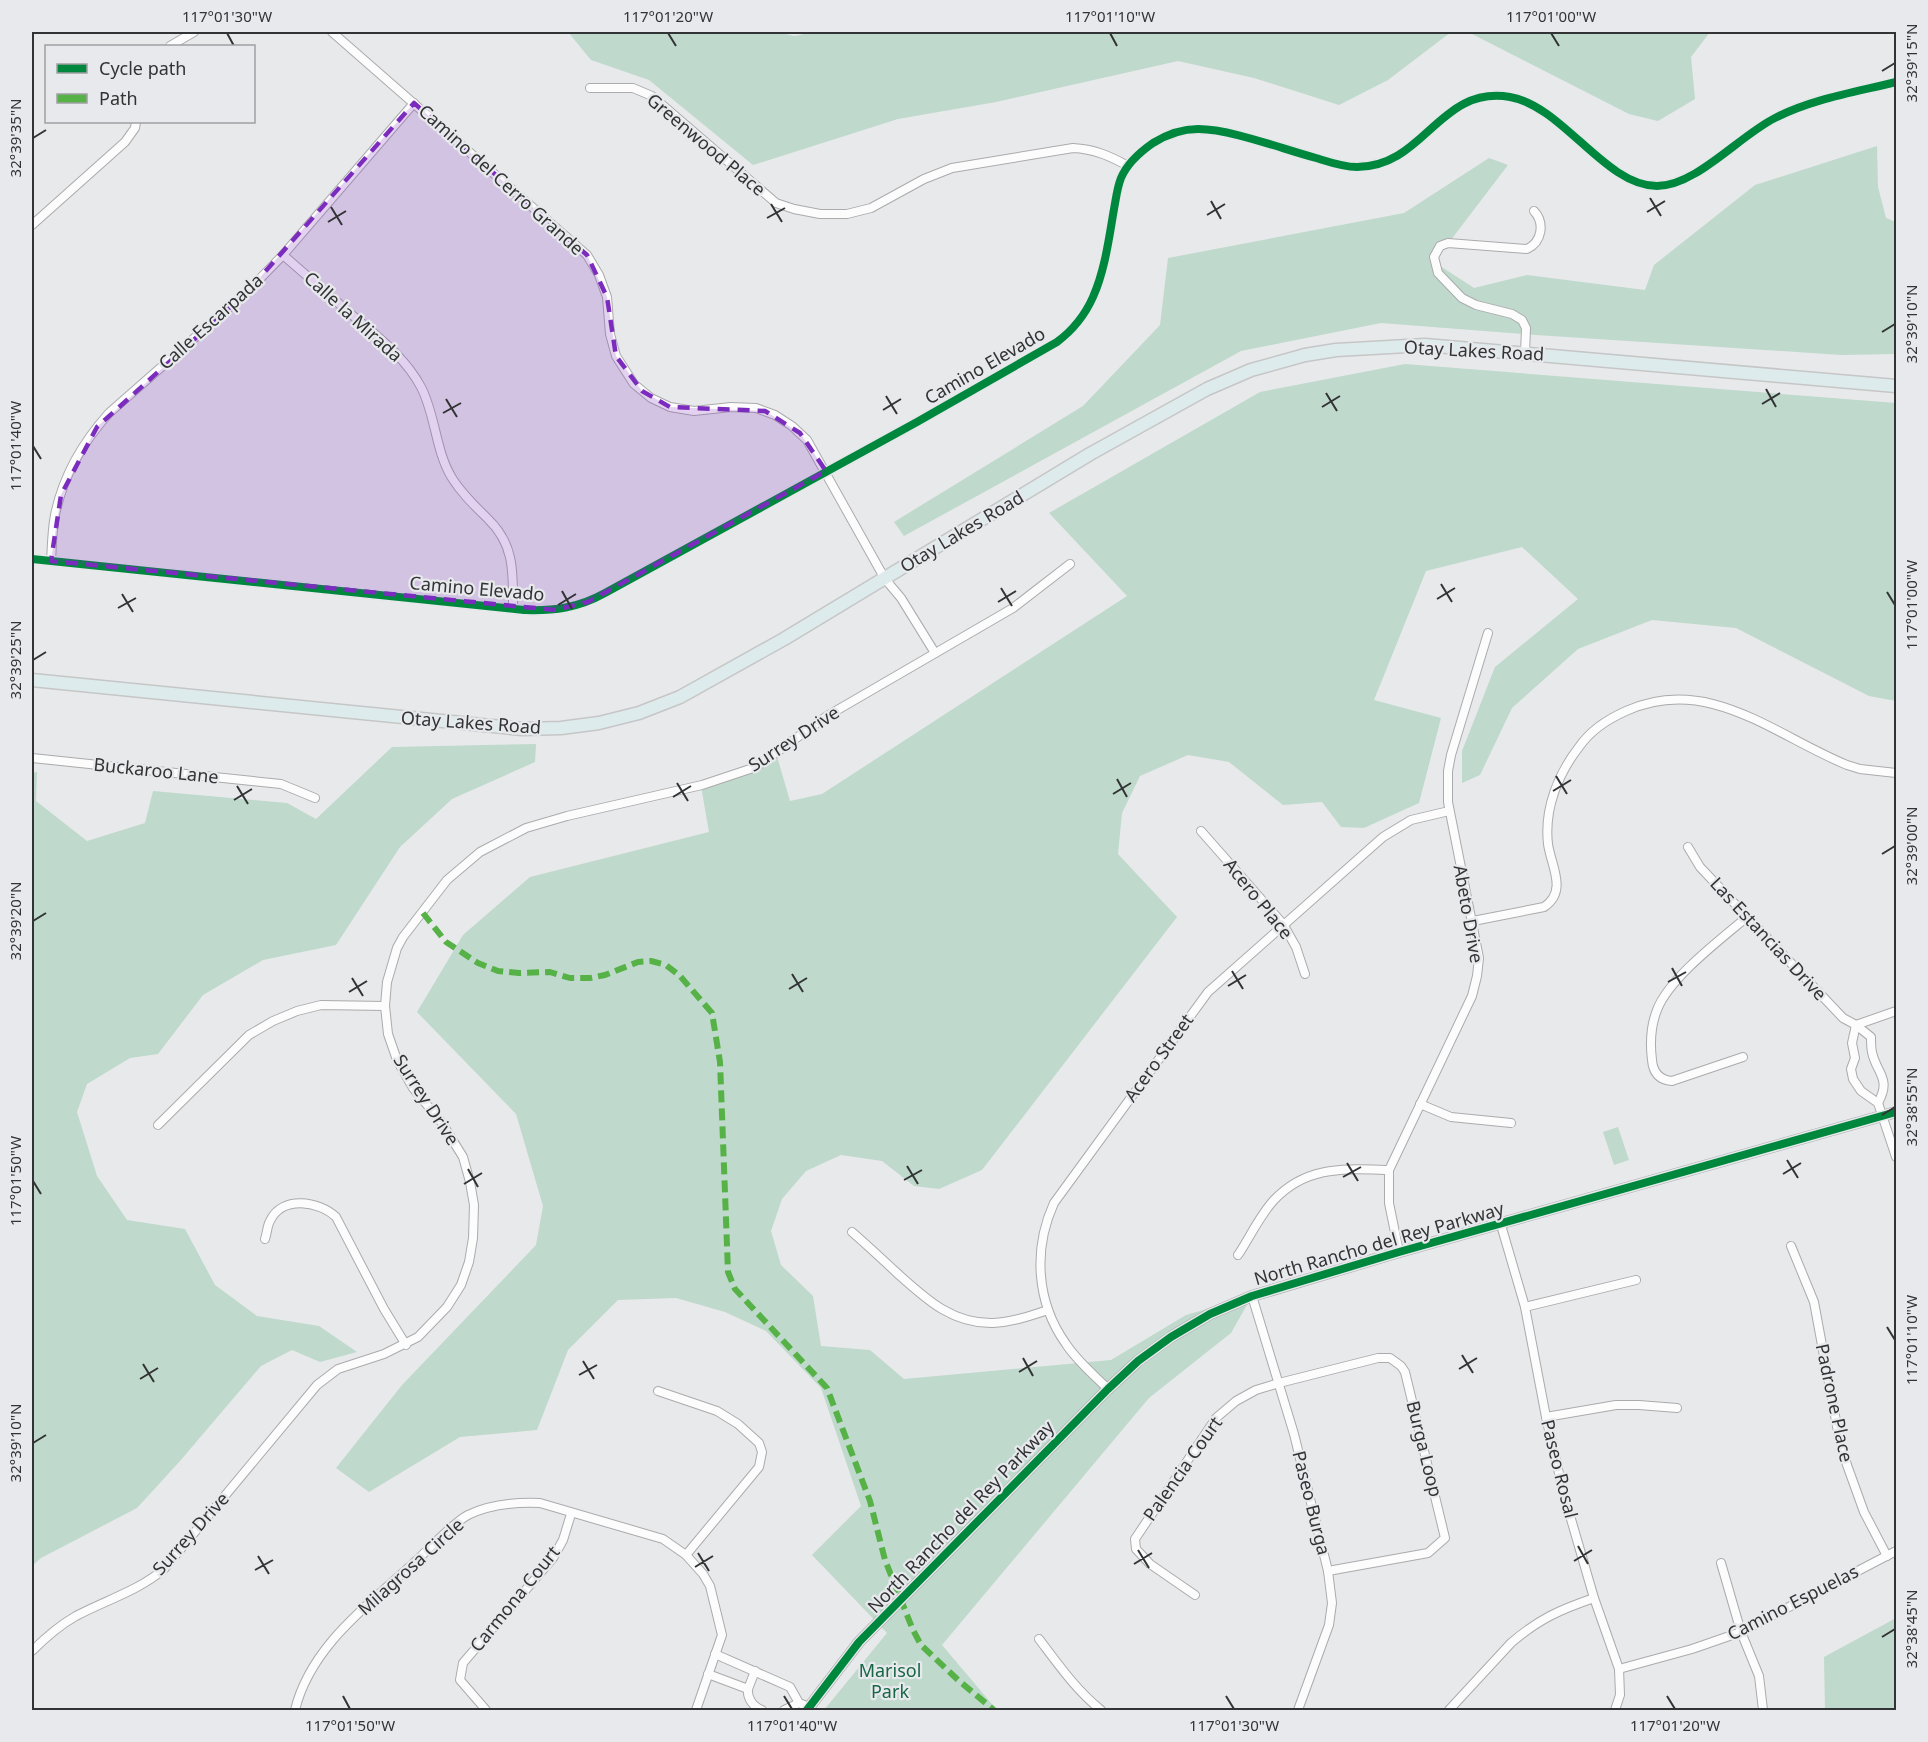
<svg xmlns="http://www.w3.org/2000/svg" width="1928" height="1742" font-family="'Noto Sans',sans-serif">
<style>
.green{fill:#bfd9cc}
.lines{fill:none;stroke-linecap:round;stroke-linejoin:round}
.minor-casing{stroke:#ababad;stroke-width:10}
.tertiary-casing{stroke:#ababad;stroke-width:12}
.primary-casing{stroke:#c6c6c7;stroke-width:15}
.minor{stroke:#fcfcfc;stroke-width:8}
.tertiary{stroke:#fcfcfc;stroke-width:9}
.primary{stroke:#deebec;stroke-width:12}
.quiet{stroke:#56b246;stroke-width:6;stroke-dasharray:12 6;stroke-linecap:butt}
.cycleway-casing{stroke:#e7e9ec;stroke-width:11}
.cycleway{stroke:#00873e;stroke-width:8}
.marked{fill:#7b2cbf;fill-opacity:0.2;stroke:#7b2cbf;stroke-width:4.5;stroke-dasharray:12 8;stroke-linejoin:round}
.ticks{fill:none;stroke:#323334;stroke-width:2}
.labels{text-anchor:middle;stroke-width:4.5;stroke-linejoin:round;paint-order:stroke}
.street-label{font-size:18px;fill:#323334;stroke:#e7e9ec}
.park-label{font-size:18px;fill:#176745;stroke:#e7e9ec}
.neatline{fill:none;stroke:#323334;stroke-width:2}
.ticks-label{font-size:15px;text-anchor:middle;fill:#323334}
</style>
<rect width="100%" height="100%" fill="#e8e9eb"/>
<g class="green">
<path d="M568 32H778L794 36 815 32H1451L1388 80 1339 105 1254 78 1178 61 996 102 898 119 753 165 649 80 591 60Z"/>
<path d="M1468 32H1710L1691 57 1695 99 1658 121 1629 114Z"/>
<path d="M1877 146 1878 187 1886 218 1896 222V354L1841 355 1536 335 1381 323 1241 351 904 536 894 522 1083 406 1160 325 1168 258 1404 213 1489 158 1508 165 1434 262 1474 288 1527 275 1645 290 1654 265 1755 185Z"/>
<path d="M1405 364 1896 403V701L1869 696 1736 628 1652 620 1578 649 1512 708 1480 775 1462 783V751L1495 667 1578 599 1522 547 1426 571 1374 700 1441 718 1419 803 1364 828 1341 827 1322 802 1283 805 1229 762 1188 755 1140 776 1122 813 1118 854 1177 917 982 1170 939 1189 914 1186 882 1161 841 1155 806 1171 782 1199 771 1231 781 1265 813 1296 821 1346 870 1350 904 1379 1111 1360 1186 1315 1252 1296 1231 1333 1149 1398 942 1645 997 1710H824L887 1633 812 1555 861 1506 821 1388 766 1331 725 1312 676 1298 618 1300 568 1350 537 1430 460 1437 369 1492 336 1468 402 1385 536 1245 543 1206 516 1114 417 1012 463 935 530 877 709 832 701 786 776 753 790 801 822 794 1127 596 1049 513 1260 392Z"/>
<path d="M536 744 535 762 452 799 400 847 336 945 263 960 203 995 158 1054 130 1058 87 1084 77 1112 97 1176 127 1220 185 1229 215 1285 257 1316 319 1326 357 1352 320 1362 292 1350 261 1366 180 1461 137 1508 41 1558 32 1566V773L37 772 36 801 87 841 145 823 153 791 287 803 316 819 392 747Z"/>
<path d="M1618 1127 1629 1160 1614 1165 1603 1132Z"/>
<path d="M1896 1618V1707L1894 1710H1825L1824 1657Z"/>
</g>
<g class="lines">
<defs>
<g id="minor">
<path d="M332 32 587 255 599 275 607 297 610 334 616 356 634 384 651 398 670 407 694 411 731 407 756 408 775 415 792 426 807 440 885 579 901 598 935 653"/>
<path d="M170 46 194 32"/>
<path d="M590 88H633L652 96 776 203 794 209 820 214H847L871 208 924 179 952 168 1073 148C1094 149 1110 156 1128 166"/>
<path d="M32 225 125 142 135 128 136 122"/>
<path d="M283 255C306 275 329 295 352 315 378 337 405 357 421 387 436 416 435 450 452 478 462 494 474 505 488 519 515 545 513 573 513 608"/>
<path d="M1525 353 1526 328 1522 320 1512 314 1476 305 1462 298 1438 273 1434 257 1440 246 1448 243 1527 249C1542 242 1545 223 1534 211"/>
<path d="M32 559 524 610C554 611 578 608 605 593L917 422 1057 342C1073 330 1085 315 1093 297 1105 270 1109 238 1114 209 1116 199 1117 188 1121 178 1127 164 1140 152 1153 143 1166 135 1182 129 1198 129 1231 129 1282 149 1316 158 1329 162 1343 167 1357 167 1425 167 1439 85 1510 97 1563 106 1605 186 1657 186 1696 186 1739 136 1775 118 1812 99 1856 92 1896 82"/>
<path d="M51 561C52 546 52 530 55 515 63 476 83 442 109 413L249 290 283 255 414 103"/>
<path d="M32 758 281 784 315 798"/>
<path d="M1201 831 1283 924 1296 947 1305 974"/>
<path d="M1688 847 1700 867 1843 1018 1856 1025 1871 1037C1871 1042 1871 1048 1872 1052 1876 1073 1892 1078 1878 1103"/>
<path d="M1473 921 1544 907C1568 891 1551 866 1548 844 1544 809 1558 774 1579 747 1590 731 1608 719 1626 711 1708 674 1774 735 1847 765L1860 769 1896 773"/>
<path d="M1856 1025 1852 1043 1855 1058 1851 1069 1853 1079 1861 1091 1878 1103 1896 1157"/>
<path d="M1856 1025 1896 1011"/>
<path d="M1743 1057 1672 1081C1659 1080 1653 1072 1652 1060 1650 1044 1651 1025 1657 1010 1669 978 1721 939 1747 917"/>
<path d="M1420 1104 1451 1117 1511 1123"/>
<path d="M158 1125 249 1035 273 1021 297 1011 321 1005 385 1006"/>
<path d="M1501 1225 1525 1307 1546 1417 1564 1495 1594 1598 1619 1669 1620 1695 1615 1710"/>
<path d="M852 1232C867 1245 882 1259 897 1273 926 1299 952 1324 993 1323 1012 1322 1030 1316 1048 1310"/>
<path d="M265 1239C267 1234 267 1226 270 1221 282 1195 319 1201 336 1217L384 1309 406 1345"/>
<path d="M1791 1246 1814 1302 1839 1437 1847 1465 1864 1512 1887 1556"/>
<path d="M1399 1252 1389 1203V1170L1472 996 1477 976 1479 958 1448 802V771L1451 755 1488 633"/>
<path d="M1238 1255C1250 1237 1260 1215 1274 1200 1307 1165 1345 1169 1389 1170"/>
<path d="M1252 1296 1294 1434 1328 1571 1332 1603 1329 1625 1298 1710"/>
<path d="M1525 1307 1636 1280"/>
<path d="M1108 1389C1094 1375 1077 1361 1066 1344 1036 1302 1033 1249 1054 1203L1208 992 1383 837 1411 820 1449 811"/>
<path d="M658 1391 717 1411 738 1424 759 1443 762 1452 759 1467 686 1555"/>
<path d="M1546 1417 1616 1405H1639L1677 1408"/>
<path d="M1721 1563 1741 1632 1759 1676 1763 1710"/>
<path d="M1195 1595 1150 1564 1136 1549 1135 1539 1216 1418 1236 1401 1256 1390 1279 1383 1378 1358H1390L1401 1366 1405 1372 1445 1538 1428 1553 1328 1571"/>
<path d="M1039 1639C1058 1664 1076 1690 1101 1710"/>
<path d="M32 1651C45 1638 60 1625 76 1616 106 1600 138 1591 164 1569L317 1385 338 1369 384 1354 418 1337 447 1307 461 1285 469 1262 473 1238 474 1205 470 1182 463 1157 442 1123 413 1088 397 1060 388 1034 385 1006 387 982 397 948 403 937 447 880 480 852 526 828 567 816 702 785 756 767 827 716 1013 608 1070 564"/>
<path d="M715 1654 790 1687 799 1703 809 1707"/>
<path d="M1619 1669 1692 1649 1741 1632 1896 1551"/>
<path d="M708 1674 748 1689C747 1698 753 1707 762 1710"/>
<path d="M748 1689 755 1671"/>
<path d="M295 1710C311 1645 370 1604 417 1560 430 1548 453 1523 468 1515 491 1504 515 1502 540 1503L663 1539 686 1555 703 1574 710 1586 722 1635 696 1710"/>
<path d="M486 1710 460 1680 463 1663 553 1558 563 1540 571 1514"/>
<path d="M784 1710 799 1703"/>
<path d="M1449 1710 1511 1643C1539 1619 1559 1610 1594 1598"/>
</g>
<path id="tertiary" d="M807 1710 859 1642 1108 1389 1138 1361 1171 1337 1210 1314 1252 1296 1399 1252 1896 1112"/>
<path id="primary" d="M32 680 522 729 561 728 599 723 639 713 680 697 784 639 1090 454 1207 389 1251 370 1305 355 1336 350 1425 345 1896 386"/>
</defs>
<use href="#minor" class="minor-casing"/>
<use href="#tertiary" class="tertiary-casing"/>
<use href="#primary" class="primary-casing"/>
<use href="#minor" class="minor"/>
<use href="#tertiary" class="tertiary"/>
<use href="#primary" class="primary"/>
<path class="quiet" d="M423 913 446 942 478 963 498 971 519 973 550 972 570 978H590L605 975 638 962 651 961 666 965 680 976 712 1013 720 1062 728 1272 735 1289 827 1388 870 1501 885 1560 913 1630 921 1645 958 1680 994 1710"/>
<defs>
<g id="cycleway">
<path d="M32 559 524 610C554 611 578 608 605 593L917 422 1057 342C1073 330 1085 315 1093 297 1105 270 1109 238 1114 209 1116 199 1117 188 1121 178 1127 164 1140 152 1153 143 1166 135 1182 129 1198 129 1231 129 1282 149 1316 158 1329 162 1343 167 1357 167 1425 167 1439 85 1510 97 1563 106 1605 186 1657 186 1696 186 1739 136 1775 118 1812 99 1856 92 1896 82"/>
<path d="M807 1710 859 1642 1108 1389 1138 1361 1171 1337 1210 1314 1252 1296 1399 1252 1896 1112"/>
</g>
</defs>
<use href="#cycleway" class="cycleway-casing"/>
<use href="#cycleway" class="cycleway"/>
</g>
<path class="marked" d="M414 103 587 255 607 297 616 356 642 391 670 407 765 411 800 433 826 471 588 602 555 610 51 561 61 495 97 427 249 290Z"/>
<path class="ticks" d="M227 33 234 46M668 33 676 46M1110 33 1117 46M1551 33 1559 46M1882 71 1895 63M33 138 46 130M1650 198 1661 216M1211 201 1221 219M771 204 782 222M331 207 342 225M1647 212 1665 201M1207 215 1225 204M767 218 785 208M328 222 346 211M1882 332 1895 324M1766 389 1776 407M1326 393 1337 411M886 396 897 414M446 399 457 417M1762 404 1780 393M1322 407 1340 396M883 410 901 399M443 413 461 403M33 446 41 459M1441 584 1452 602M1001 588 1012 606M562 591 572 609M1887 592 1895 605M122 594 133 612M1437 599 1455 588M998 602 1016 591M558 605 576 594M118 608 136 598M33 660 46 652M1556 776 1567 794M1117 779 1127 797M677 783 688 801M237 786 248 804M1553 791 1571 780M1113 794 1131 783M673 797 691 786M234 800 252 789M1882 854 1895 846M33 921 46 913M1672 968 1682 986M1232 971 1243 989M792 974 803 992M352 978 363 996M1668 982 1686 972M1228 986 1246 975M789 989 807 978M349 992 367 981M1882 1115 1895 1107M1787 1160 1798 1178M1347 1163 1358 1181M907 1166 918 1184M468 1169 478 1187M1783 1174 1801 1163M1343 1177 1361 1167M904 1180 922 1170M33 1181 41 1194M464 1184 482 1173M1887 1327 1895 1340M1462 1355 1473 1373M1023 1358 1033 1376M583 1361 594 1379M143 1364 154 1382M1459 1369 1477 1358M1019 1372 1037 1361M579 1375 597 1365M140 1379 158 1368M33 1443 46 1435M1578 1546 1588 1564M1138 1550 1149 1568M698 1553 709 1571M258 1556 269 1574M1574 1561 1592 1550M1134 1564 1152 1553M695 1567 713 1556M255 1570 273 1560M1882 1637 1895 1629M343 1696 350 1709M784 1696 792 1709M1226 1696 1234 1709M1667 1696 1675 1709"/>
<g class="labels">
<g class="street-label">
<text transform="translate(706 145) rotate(40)" y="6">Greenwood Place</text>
<text transform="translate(501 180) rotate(42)" y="6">Camino del Cerro Grande</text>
<text transform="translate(353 317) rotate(42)" y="6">Calle la Mirada</text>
<text transform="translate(211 322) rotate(-42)" y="6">Calle Escarpada</text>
<text transform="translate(1474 351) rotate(3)" y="6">Otay Lakes Road</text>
<text transform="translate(985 366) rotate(-30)" y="6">Camino Elevado</text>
<text transform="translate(962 532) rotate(-31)" y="6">Otay Lakes Road</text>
<text transform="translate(477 589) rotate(5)" y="6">Camino Elevado</text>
<text transform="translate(471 723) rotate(4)" y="6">Otay Lakes Road</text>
<text transform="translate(794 739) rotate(-33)" y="6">Surrey Drive</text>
<text transform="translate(156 771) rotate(6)" y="6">Buckaroo Lane</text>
<text transform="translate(1258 899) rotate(51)" y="6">Acero Place</text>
<text transform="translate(1468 914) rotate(80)" y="6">Abeto Drive</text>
<text transform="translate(1768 939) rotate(47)" y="6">Las Estancias Drive</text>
<text transform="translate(1159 1058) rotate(-54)" y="6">Acero Street</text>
<text transform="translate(426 1100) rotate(57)" y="6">Surrey Drive</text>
<text transform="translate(1379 1244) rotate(-16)" y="6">North Rancho del Rey Parkway</text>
<text transform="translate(1834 1403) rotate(78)" y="6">Padrone Place</text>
<text transform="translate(1424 1449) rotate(76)" y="6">Burga Loop</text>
<text transform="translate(1183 1469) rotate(-55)" y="6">Palencia Court</text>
<text transform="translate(1559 1469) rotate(76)" y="6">Paseo Rosal</text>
<text transform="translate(1311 1503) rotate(76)" y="6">Paseo Burga</text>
<text transform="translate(961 1517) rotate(-46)" y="6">North Rancho del Rey Parkway</text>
<text transform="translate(191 1534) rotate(-48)" y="6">Surrey Drive</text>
<text transform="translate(411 1567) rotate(-42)" y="6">Milagrosa Circle</text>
<text transform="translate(515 1599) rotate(-51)" y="6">Carmona Court</text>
<text transform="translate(1793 1603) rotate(-27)" y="6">Camino Espuelas</text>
</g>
<g class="park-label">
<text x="890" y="1677">Marisol<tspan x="890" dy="21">Park</tspan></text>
</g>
</g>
<rect width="1928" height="1742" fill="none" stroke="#e7e9ec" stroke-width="66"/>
<rect x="45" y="45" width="210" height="78" fill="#e7e9ec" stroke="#9fa0a2" stroke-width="1.5"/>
<rect x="57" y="64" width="30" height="9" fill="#00873e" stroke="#9fa0a2" stroke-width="1.5"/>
<text x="99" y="75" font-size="18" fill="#323334">Cycle path</text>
<rect x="57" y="94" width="30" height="9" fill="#56b246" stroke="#9fa0a2" stroke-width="1.5"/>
<text x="99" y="105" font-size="18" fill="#323334">Path</text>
<rect x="33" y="33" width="1862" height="1676" class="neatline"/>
<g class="ticks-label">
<text x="227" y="22">117°01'30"W</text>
<text x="668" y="22">117°01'20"W</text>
<text x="1110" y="22">117°01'10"W</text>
<text x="1551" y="22">117°01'00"W</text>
<text transform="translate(1912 63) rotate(-90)" y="5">32°39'15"N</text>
<text transform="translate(16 138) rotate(-90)" y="5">32°39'35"N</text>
<text transform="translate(1912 324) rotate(-90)" y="5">32°39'10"N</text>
<text transform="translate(16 446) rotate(-90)" y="5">117°01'40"W</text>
<text transform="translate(1912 605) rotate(-90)" y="5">117°01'00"W</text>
<text transform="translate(16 660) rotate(-90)" y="5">32°39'25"N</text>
<text transform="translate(1912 846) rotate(-90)" y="5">32°39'00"N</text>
<text transform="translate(16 921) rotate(-90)" y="5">32°39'20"N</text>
<text transform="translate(1912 1107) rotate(-90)" y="5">32°38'55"N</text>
<text transform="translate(16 1181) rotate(-90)" y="5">117°01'50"W</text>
<text transform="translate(1912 1340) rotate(-90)" y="5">117°01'10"W</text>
<text transform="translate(16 1443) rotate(-90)" y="5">32°39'10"N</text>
<text transform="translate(1912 1629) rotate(-90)" y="5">32°38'45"N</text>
<text x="350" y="1731">117°01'50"W</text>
<text x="792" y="1731">117°01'40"W</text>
<text x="1234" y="1731">117°01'30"W</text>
<text x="1675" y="1731">117°01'20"W</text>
</g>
</svg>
